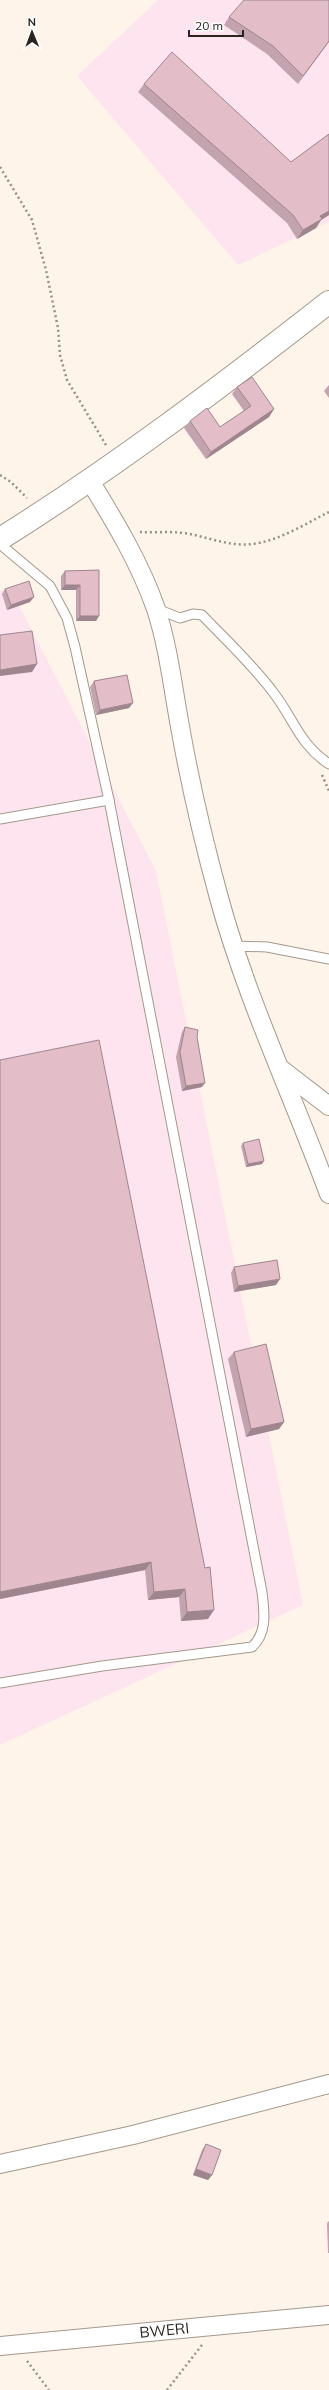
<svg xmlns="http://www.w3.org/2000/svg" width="329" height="2390" font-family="Mulish,sans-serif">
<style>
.industrial{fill:#fde4ee}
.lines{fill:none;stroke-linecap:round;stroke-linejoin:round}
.service-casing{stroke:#a4988c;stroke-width:11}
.minor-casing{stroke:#a4988c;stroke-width:20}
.tertiary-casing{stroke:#a4988c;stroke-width:24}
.path{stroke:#978f88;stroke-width:2.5;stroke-dasharray:2 3;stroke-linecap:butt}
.service{stroke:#fff;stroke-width:9}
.minor{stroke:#fff;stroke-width:18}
.tertiary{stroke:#fff;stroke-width:22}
.wall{fill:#c3a3ad}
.shaded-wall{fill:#9f858d}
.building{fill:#e3bec9;stroke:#9f858d}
.labels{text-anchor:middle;stroke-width:4;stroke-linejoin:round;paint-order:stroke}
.street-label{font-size:15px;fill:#292420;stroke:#fff}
</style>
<rect width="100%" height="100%" fill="#fef4ea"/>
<g class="industrial">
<path d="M158 0H329V222L238 265 77 76Z"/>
<path d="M9 586 156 871 303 1605 0 1745V591Z"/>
</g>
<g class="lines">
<defs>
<g id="service">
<path d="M0 544 50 586 67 618 75 647 109 800 262 1592C264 1611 268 1632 252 1647L102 1666 0 1683"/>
<path d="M157 609 180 618 193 614 202 615C226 640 252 664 273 692 294 719 299 744 329 764"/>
<path d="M0 819 109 800"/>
<path d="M234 946 267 947 329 959"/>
</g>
<g id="minor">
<path d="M90 481C115 522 140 563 156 609 169 649 173 690 181 732 191 788 204 843 219 898 247 1000 293 1096 329 1194"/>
<path d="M282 1070 329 1106"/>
<path d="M0 2164 133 2135 329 2084"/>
<path id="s1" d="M0 2346 329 2315"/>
</g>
<path id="tertiary" d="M0 539C115 467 223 385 329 302"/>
</defs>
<use href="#service" class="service-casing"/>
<use href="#minor" class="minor-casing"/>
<use href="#tertiary" class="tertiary-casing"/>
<g class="path">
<path d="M0 167 32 220 46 270 58 328 60 355 67 380 106 445"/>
<path d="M0 475 11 482 27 498"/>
<path d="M140 532C154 533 169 531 183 533 207 536 228 547 252 544 279 541 305 524 329 512"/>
<path d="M322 775 329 791"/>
<path d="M27 2361 49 2390"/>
<path d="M167 2390 202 2345"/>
</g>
<use href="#service" class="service"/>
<use href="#minor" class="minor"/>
<use href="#tertiary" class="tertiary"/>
</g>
<g class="wall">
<path d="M229 17 329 42 298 84 267 54 224 25Z"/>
<path d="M144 84 291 162 329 134V215L321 220 316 228 297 239 287 223 138 92Z"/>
<path d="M329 385V398L324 391Z"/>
<path d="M237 387 274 409 269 417 206 459 184 428 190 421 220 427 244 411 232 394Z"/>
<path d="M99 570 96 621H76V590H61V576L65 571Z"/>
<path d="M5 589 30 602 7 610 2 594Z"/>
<path d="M94 681 129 708 96 715 90 687Z"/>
<path d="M185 1027 202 1087 182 1091 176 1057 182 1032Z"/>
<path d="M0 1060 208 1619 181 1621 179 1597 148 1600 145 1570 0 1599Z"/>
<path d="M243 1143 262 1164 246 1167 241 1146Z"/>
<path d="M234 1267 276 1285 234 1292 231 1273Z"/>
<path d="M234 1352 284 1422 279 1429 246 1437 228 1359Z"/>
<path d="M206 2144 212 2175 208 2180 193 2175 202 2150Z"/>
<path d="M329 2221V2253H328L327 2223Z"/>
</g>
<g class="shaded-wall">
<path d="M329 211V215L321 220 316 228 297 239 303 230 320 216Z"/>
<path d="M274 409 269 417 206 459 211 452Z"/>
<path d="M65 585H80L76 590H61Z"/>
<path d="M34 597 30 602 7 610 11 605Z"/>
<path d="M80 616H99L96 621H76Z"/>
<path d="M37 664 32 672 0 676V670Z"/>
<path d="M133 703 129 708 96 715 100 710Z"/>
<path d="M205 1083 202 1087 182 1091 186 1086Z"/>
<path d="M264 1161 262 1164 246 1167 248 1164Z"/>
<path d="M280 1279 276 1285 234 1292 238 1286Z"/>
<path d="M284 1422 279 1429 246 1437 251 1429Z"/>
<path d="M151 1562 145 1570 0 1599V1592Z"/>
<path d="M185 1589 179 1597 148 1600 154 1592Z"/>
<path d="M214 1610 208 1619 181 1621 187 1612Z"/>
<path d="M196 2169 212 2175 208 2180 193 2175Z"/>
</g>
<g class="building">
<path d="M244 0H329V41L303 76 273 46 229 17Z"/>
<path d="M172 52 291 162 329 134V211L320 216 322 219 303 230 293 215 144 84Z"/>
<path d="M252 377 274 409 211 452 190 421 207 408 220 427 251 406 237 387Z"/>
<path d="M99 570V616H80V585H65V571Z"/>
<path d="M29 581 34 597 11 605 5 589Z"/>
<path d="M32 631 37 664 0 670V635Z"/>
<path d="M127 675 133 703 100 710 94 681Z"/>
<path d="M185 1027 198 1030 197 1037 205 1083 186 1086 180 1052Z"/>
<path d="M99 1040 205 1568 210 1567 214 1610 187 1612 185 1589 154 1592 151 1562 0 1592V1060Z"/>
<path d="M259 1139 264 1161 248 1164 243 1143Z"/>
<path d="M277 1260 280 1279 238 1286 234 1267Z"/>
<path d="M266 1344 284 1422 251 1429 234 1352Z"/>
<path d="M206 2144 221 2150 212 2175 196 2169Z"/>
</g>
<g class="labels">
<g class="street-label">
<text dy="5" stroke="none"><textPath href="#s1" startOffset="165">BWERI</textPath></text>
</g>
</g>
<g transform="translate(32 32) rotate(359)" stroke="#ffffff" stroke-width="3" paint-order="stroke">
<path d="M0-3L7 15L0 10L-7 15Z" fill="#292420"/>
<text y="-6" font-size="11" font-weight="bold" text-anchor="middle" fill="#292420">N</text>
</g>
<path d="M189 30v6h54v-6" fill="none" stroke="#292420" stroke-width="2"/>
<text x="195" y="30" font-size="12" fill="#292420" stroke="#ffffff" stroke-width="3" paint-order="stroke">20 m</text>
</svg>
